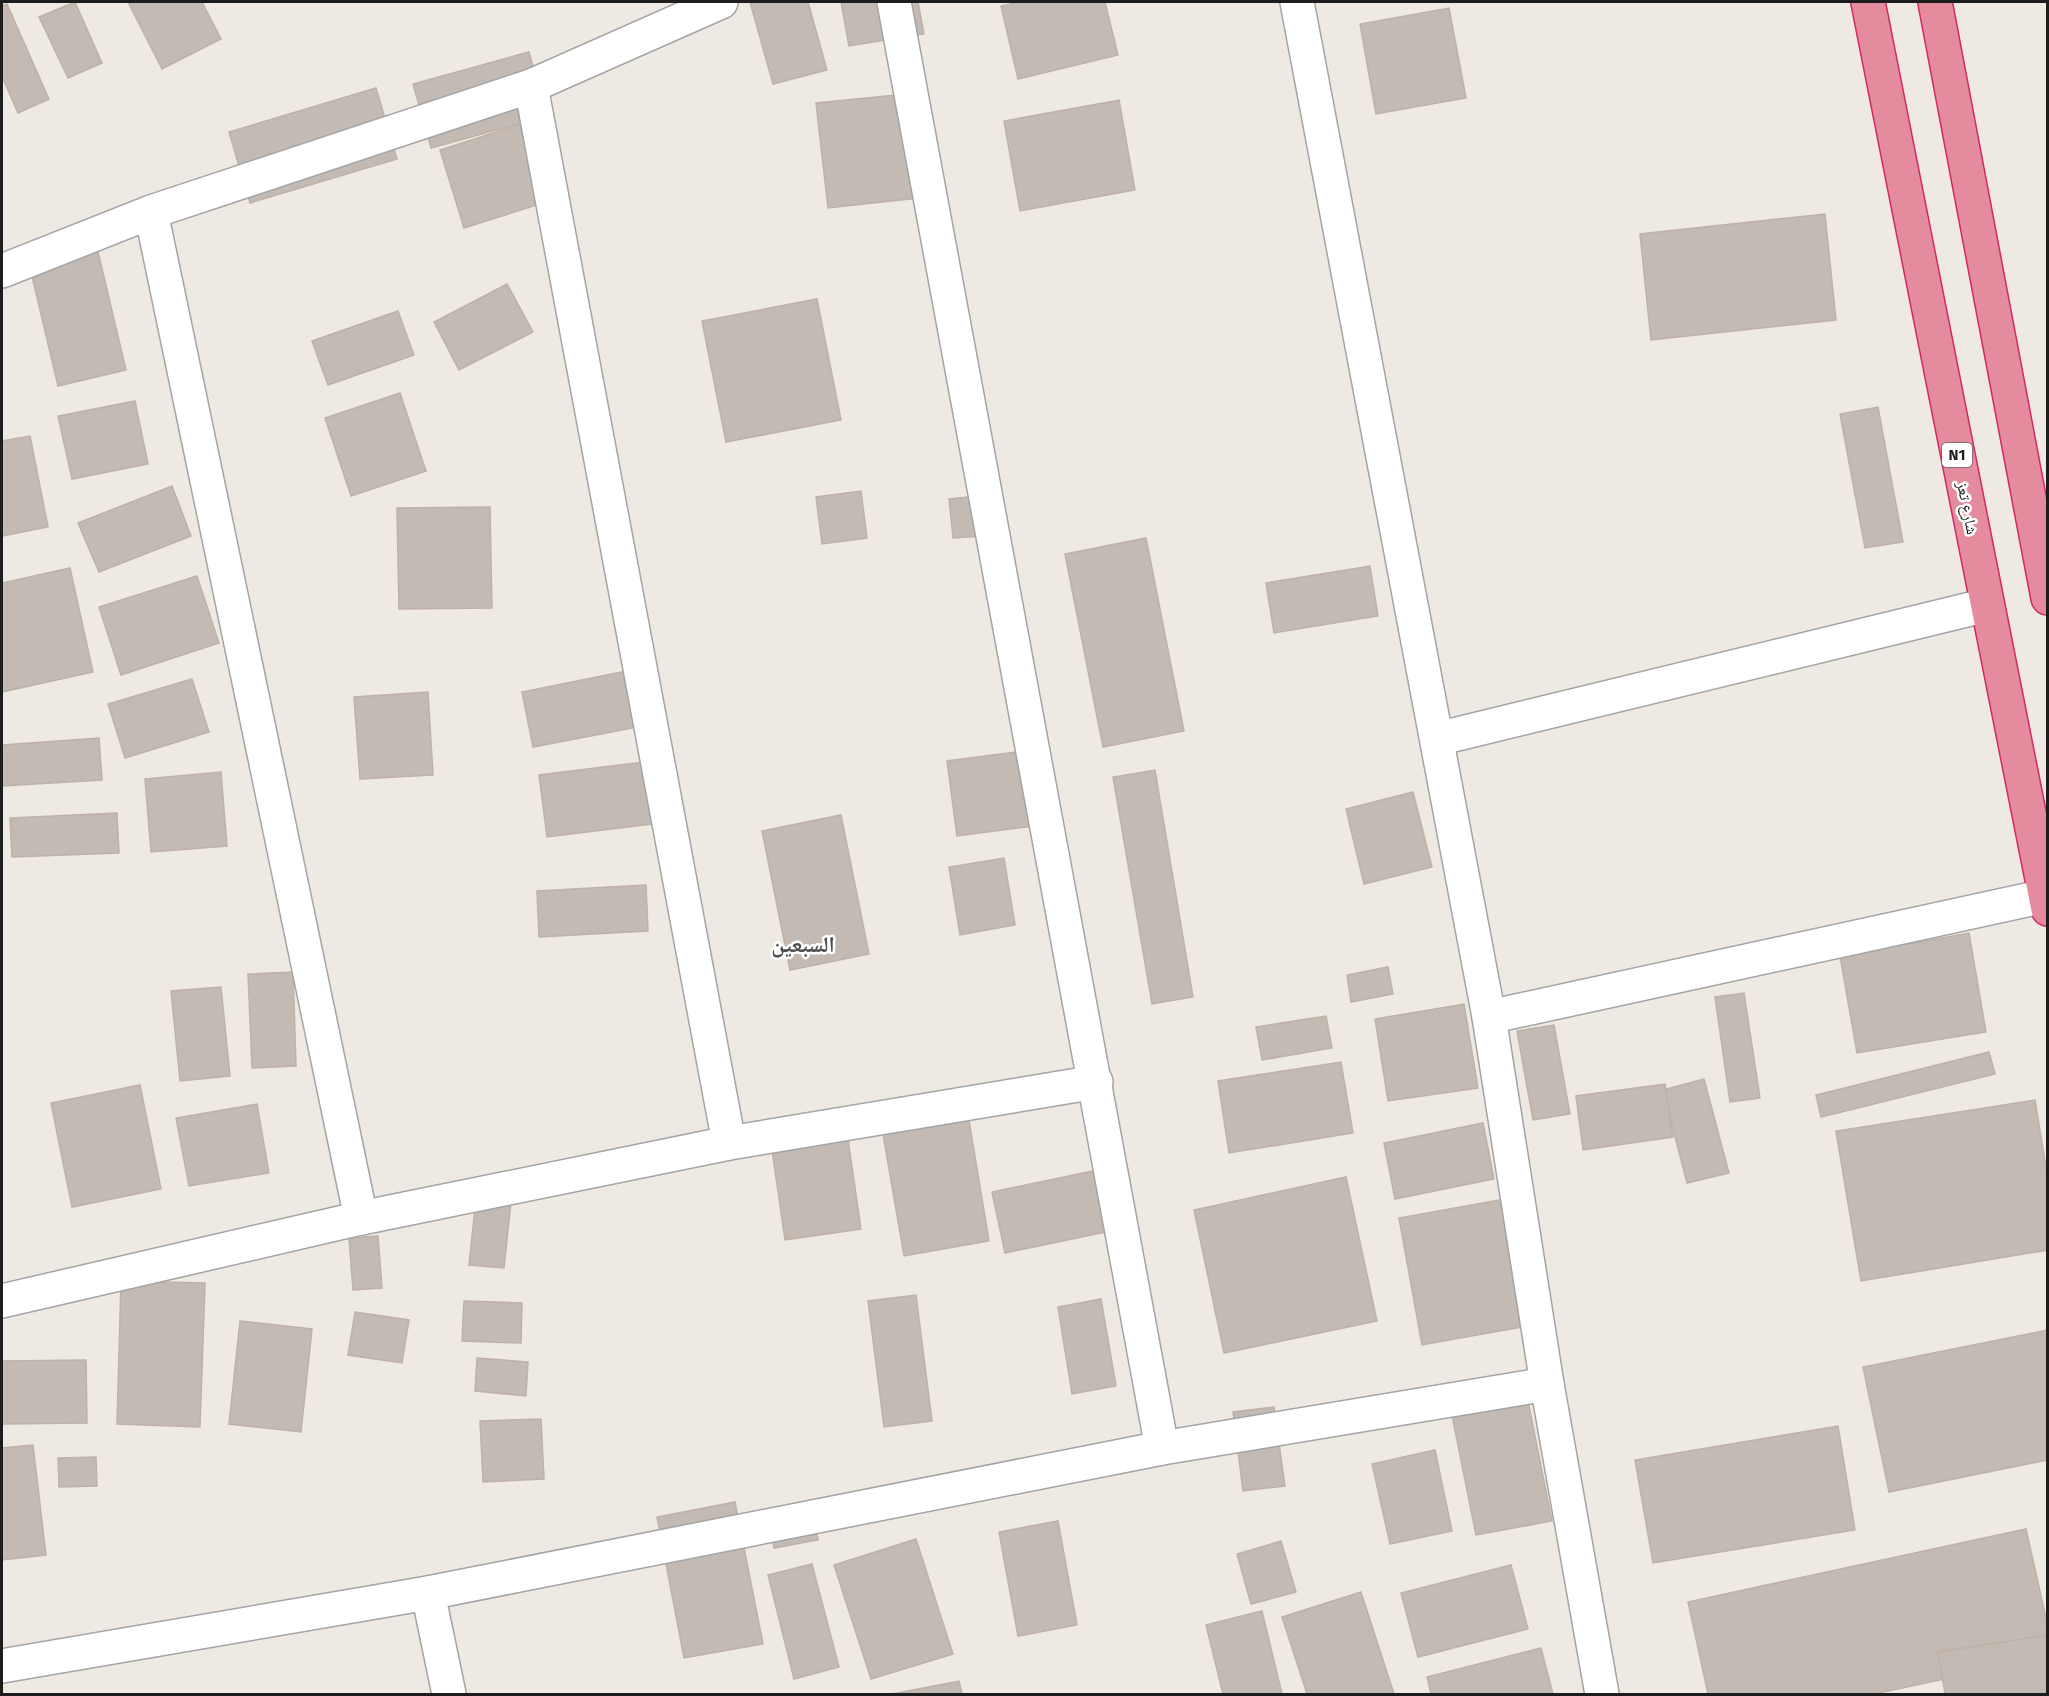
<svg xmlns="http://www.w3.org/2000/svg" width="2049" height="1696" font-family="'Fira Sans','Noto Naskh Arabic',sans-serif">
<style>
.building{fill:#c2bab3;stroke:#bfb1a6;stroke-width:1.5}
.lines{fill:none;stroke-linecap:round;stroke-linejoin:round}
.minor-casing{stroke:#a4a4a4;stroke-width:36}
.highway-casing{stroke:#d42864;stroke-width:36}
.minor{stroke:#fff;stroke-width:33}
.highway{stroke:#e48c9d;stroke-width:33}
.labels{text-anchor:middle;stroke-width:5;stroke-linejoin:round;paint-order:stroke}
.shield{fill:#fff;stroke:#616161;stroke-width:1.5}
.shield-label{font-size:15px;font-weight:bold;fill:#1d1d1d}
.street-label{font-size:16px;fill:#1d1d1d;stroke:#fff}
.district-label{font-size:22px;font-weight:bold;fill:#505050;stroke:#fff}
</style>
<rect width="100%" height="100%" fill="#eeeae3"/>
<g class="building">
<path d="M75 2 102 63 68 78 39 17Z"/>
<path d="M128 2H202L221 39 162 69Z"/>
<path d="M750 2H808L827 70 773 84Z"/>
<path d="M841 2H918L924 34 849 46Z"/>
<path d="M1019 2H1105L1118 55 1018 79 1001 6Z"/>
<path d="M7 4 49 99 18 113 2 76V6Z"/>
<path d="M1449 8 1466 98 1376 114 1360 24Z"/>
<path d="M529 52 547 116 431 148 413 84Z"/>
<path d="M376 88 397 159 250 203 229 132Z"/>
<path d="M916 93 928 197 828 208 816 103Z"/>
<path d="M1119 100 1135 190 1020 211 1004 121Z"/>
<path d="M537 119 562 197 464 228 440 150Z"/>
<path d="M1825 214 1836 320 1651 340 1640 234Z"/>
<path d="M95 239 126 370 58 386 27 255Z"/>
<path d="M507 284 533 332 459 370 434 322Z"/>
<path d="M817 299 841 420 726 442 702 321Z"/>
<path d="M398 311 414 355 328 385 312 341Z"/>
<path d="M400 393 426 471 351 496 325 418Z"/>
<path d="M135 401 148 464 72 479 58 416Z"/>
<path d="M1878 407 1903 542 1865 548 1840 414Z"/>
<path d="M30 436 48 527 2 536V441Z"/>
<path d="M172 486 191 536 99 572 78 523Z"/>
<path d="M861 491 867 538 822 544 816 497Z"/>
<path d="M978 496 982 536 953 538 949 499Z"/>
<path d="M490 507 492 608 399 609 397 508Z"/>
<path d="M1146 538 1184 731 1103 747 1065 554Z"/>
<path d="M1370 566 1378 616 1274 633 1266 583Z"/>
<path d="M70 568 93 672 2 692V583Z"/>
<path d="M197 576 219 643 121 675 99 607Z"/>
<path d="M627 671 638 727 533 747 522 692Z"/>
<path d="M192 679 209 732 125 758 108 704Z"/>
<path d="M428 692 433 775 360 779 354 697Z"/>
<path d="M99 738 102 780 2 786V745Z"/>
<path d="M1032 750 1042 825 957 836 947 761Z"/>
<path d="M668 759 676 821 547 837 539 775Z"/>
<path d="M1155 770 1193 997 1152 1004 1113 777Z"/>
<path d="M221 772 227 846 151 852 145 779Z"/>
<path d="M1413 792 1432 867 1364 884 1346 809Z"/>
<path d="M117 813 119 853 12 857 10 818Z"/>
<path d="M841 815 869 954 790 970 762 831Z"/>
<path d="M1004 858 1015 925 960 935 949 867Z"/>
<path d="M646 885 648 931 539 937 537 891Z"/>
<path d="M1969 933 1986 1032 1857 1053 1840 956Z"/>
<path d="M1388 967 1393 994 1351 1002 1347 975Z"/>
<path d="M293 972 296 1066 252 1068 248 974Z"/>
<path d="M221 987 230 1076 180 1081 171 991Z"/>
<path d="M1744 993 1760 1098 1730 1102 1715 997Z"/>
<path d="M1464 1004 1478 1088 1388 1101 1375 1019Z"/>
<path d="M1326 1016 1332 1048 1262 1060 1256 1027Z"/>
<path d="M1554 1025 1570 1114 1533 1120 1517 1031Z"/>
<path d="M1989 1052 1995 1074 1821 1117 1816 1095Z"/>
<path d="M1341 1062 1353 1133 1229 1153 1218 1081Z"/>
<path d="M1704 1079 1729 1173 1687 1183 1663 1090Z"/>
<path d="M1665 1084 1673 1137 1583 1150 1576 1096Z"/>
<path d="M140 1085 161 1189 72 1207 51 1103Z"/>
<path d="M965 1096 989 1241 904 1256 879 1111Z"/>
<path d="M2035 1100 2048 1179V1250L1861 1281 1836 1131Z"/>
<path d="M257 1104 269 1173 189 1186 176 1118Z"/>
<path d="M1483 1123 1494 1179 1395 1199 1384 1143Z"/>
<path d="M847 1132 861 1229 785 1240 771 1143Z"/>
<path d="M1117 1166 1130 1227 1005 1253 992 1192Z"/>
<path d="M1346 1177 1377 1321 1224 1353 1194 1210Z"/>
<path d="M476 1198 511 1202 504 1268 469 1265Z"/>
<path d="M1504 1199 1527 1326 1422 1345 1399 1218Z"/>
<path d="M378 1236 382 1288 353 1290 349 1238Z"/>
<path d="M121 1281 205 1283 200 1427 117 1424Z"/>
<path d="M916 1295 932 1421 884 1427 868 1301Z"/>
<path d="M1101 1299 1116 1386 1072 1394 1058 1307Z"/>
<path d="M464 1301 522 1303 521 1343 462 1341Z"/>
<path d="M355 1312 409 1320 402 1363 348 1355Z"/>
<path d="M240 1321 312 1329 301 1432 229 1424Z"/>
<path d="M2048 1330V1460L1889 1492 1863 1367Z"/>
<path d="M477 1358 528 1362 526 1396 475 1391Z"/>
<path d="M86 1360 87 1423 2 1424V1361Z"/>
<path d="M1525 1386 1552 1521 1476 1535 1449 1400Z"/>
<path d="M1274 1407 1285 1486 1243 1491 1233 1412Z"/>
<path d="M541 1419 544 1479 483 1482 480 1421Z"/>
<path d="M1838 1426 1855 1530 1653 1563 1635 1460Z"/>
<path d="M33 1445 46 1555 2 1560V1448Z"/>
<path d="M1435 1450 1452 1531 1390 1544 1372 1464Z"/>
<path d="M96 1457 97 1486 59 1487 58 1458Z"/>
<path d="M735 1502 763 1644 684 1658 657 1517Z"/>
<path d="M812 1502 818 1540 774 1548 768 1509Z"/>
<path d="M1058 1521 1077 1625 1018 1636 999 1532Z"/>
<path d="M2026 1529 2048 1627V1657L1874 1694H1708L1688 1602Z"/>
<path d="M916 1539 953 1654 871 1679 834 1565Z"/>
<path d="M1281 1541 1296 1592 1251 1604 1237 1554Z"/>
<path d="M812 1564 839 1667 794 1679 768 1575Z"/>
<path d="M1511 1565 1528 1629 1418 1657 1401 1593Z"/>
<path d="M1361 1592 1394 1694H1307L1282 1617Z"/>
<path d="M1262 1611 1282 1694H1223L1206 1625Z"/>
<path d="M2048 1635V1694H1945L1938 1652Z"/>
<path d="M1541 1648 1553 1694H1431L1427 1677Z"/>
<path d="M959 1681 962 1694H892Z"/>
</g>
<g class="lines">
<defs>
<g id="minor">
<path d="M894 2 1162 1448"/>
<path d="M1297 2 1489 1017 1547 1384 1602 1694"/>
<path d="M531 86 729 1143"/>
<path d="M151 212 361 1218"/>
<path d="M2 271 151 212 531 86 721 2"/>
<path d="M1437 739 1987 605"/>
<path d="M1489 1017 2045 896"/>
<path d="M2 1301 361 1218 729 1143 1096 1082"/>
<path d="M428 1593 449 1694"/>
<path d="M2 1666 428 1593 1162 1448 1547 1384"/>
</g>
<g id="highway">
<path d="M1868 2 2048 909"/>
<path d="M1935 2 2048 598"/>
</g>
</defs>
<use href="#minor" class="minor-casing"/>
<use href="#highway" class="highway-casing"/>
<use href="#minor" class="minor"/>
<use href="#highway" class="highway"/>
</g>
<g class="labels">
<rect class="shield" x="1942" y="443" width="30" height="24" rx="4.5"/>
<g class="shield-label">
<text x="1957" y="460">N1</text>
</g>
<g class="street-label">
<text transform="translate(1968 508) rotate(79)" y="6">شارع تعز</text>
</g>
<g class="district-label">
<text x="803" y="952">السبعين</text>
</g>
</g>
<rect width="2049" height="1696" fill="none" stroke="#1d1d1d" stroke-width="6"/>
</svg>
